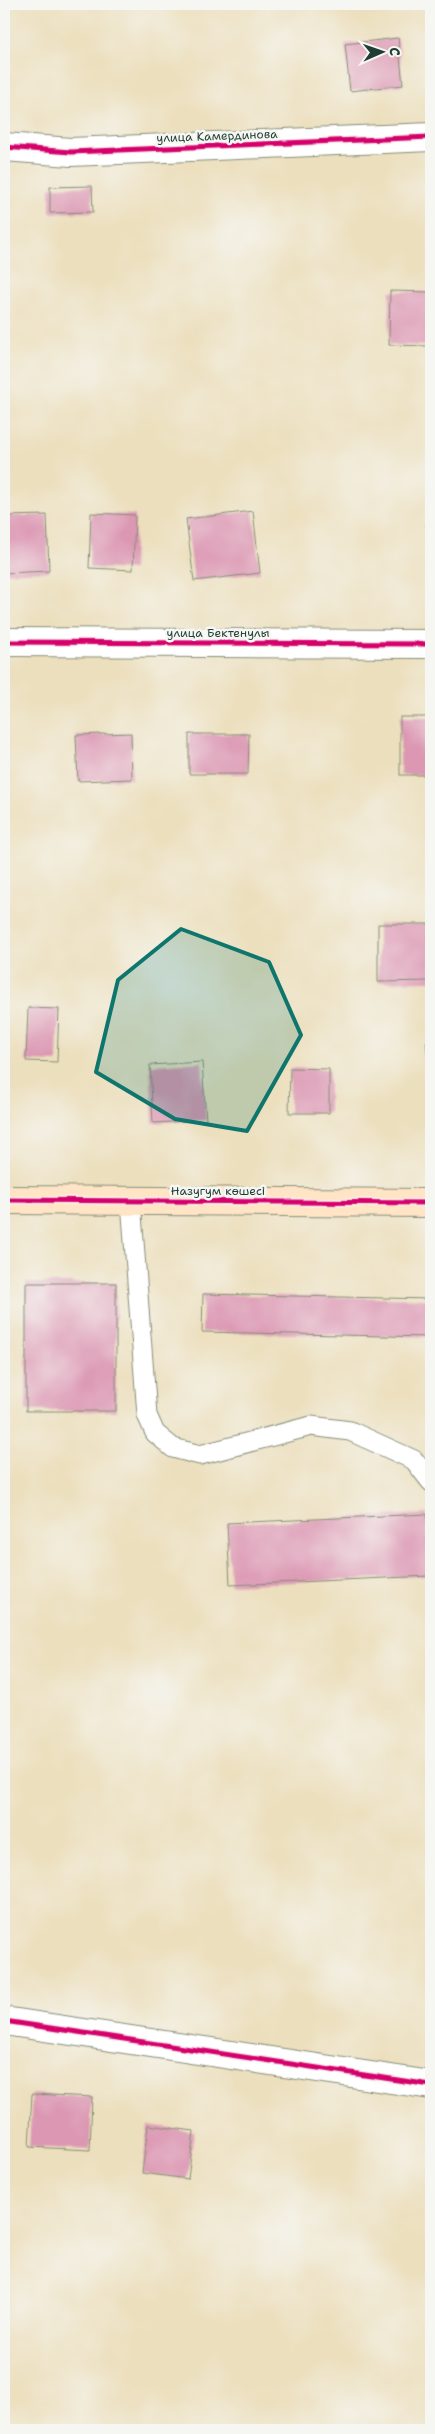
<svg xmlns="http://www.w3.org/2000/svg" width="435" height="2434" font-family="'Shantell Sans',sans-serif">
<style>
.building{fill:#dc97b2}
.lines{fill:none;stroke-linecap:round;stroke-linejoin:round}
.lane-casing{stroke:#868e78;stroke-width:21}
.street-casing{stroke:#868e78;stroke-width:30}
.secondary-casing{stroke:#868e78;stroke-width:30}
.lane{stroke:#fff;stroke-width:19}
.street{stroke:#fff;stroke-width:28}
.secondary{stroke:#ffe4c6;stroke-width:28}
.cycleway-casing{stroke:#f6f6f2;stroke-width:8}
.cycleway{stroke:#d6006c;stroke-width:5}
.marked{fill:#0f766e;fill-opacity:0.2;stroke:#0f766e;stroke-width:4;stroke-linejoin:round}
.labels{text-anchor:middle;stroke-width:5;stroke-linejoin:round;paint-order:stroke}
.street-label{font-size:12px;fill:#1f3d34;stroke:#f6f6f2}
</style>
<rect width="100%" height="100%" fill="#f6f6f2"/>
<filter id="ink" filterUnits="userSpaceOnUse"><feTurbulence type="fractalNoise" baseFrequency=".02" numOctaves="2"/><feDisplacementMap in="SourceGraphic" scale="10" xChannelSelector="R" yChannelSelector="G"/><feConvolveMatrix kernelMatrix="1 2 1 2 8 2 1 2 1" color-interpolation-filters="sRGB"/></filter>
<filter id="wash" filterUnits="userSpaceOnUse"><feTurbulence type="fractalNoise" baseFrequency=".0096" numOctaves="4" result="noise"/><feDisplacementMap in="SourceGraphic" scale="20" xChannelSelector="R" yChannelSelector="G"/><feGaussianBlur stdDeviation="1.12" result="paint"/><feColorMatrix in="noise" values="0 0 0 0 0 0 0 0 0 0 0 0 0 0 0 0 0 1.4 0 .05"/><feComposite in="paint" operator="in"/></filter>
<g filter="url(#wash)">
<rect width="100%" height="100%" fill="#ecdfbd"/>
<g id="blocks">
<g class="building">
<path d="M398 38 403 85 350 91 345 44Z"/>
<path d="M92 186 93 212 50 213V187Z"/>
<path d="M390 291 431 292V346L389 345Z"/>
<path d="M253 511 260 573 194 581 186 519Z"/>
<path d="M91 513 135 515 133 570 89 568Z"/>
<path d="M47 515 49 571 4 573V516Z"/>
<path d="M426 524H431V554H430Z"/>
<rect x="400" y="717" width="31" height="58"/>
<path d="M131 733 132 779 78 781 76 735Z"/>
<path d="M189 734H249L248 774H189Z"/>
<path d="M378 924H431V981L378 982Z"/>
<path d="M28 1008 59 1009 57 1062 26 1061Z"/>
<path d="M431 1041V1083H430L426 1042Z"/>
<path d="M202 1062 206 1120 153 1123 150 1065Z"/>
<path d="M290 1068 329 1069V1113H289Z"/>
<rect x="26" y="1283" width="90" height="128"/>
<path d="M203 1294 431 1299V1337L202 1332Z"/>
<path d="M427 1514 430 1576 230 1585 227 1523Z"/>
<path d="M32 2094 92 2097 90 2150 29 2147Z"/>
<path d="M148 2125 194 2131 188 2179 142 2173Z"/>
</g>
</g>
</g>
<g filter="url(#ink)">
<use href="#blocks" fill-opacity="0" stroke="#868e78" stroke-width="1"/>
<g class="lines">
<defs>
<path id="lane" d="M131 1201 147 1415 155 1433 173 1448 200 1455 311 1426 350 1431 414 1460 431 1482"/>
<g id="street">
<path d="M4 147 71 152 431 137"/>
<path d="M4 642 431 644"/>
<path d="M4 2021 431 2085"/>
</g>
<path id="secondary" d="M4 1200 431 1203"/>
</defs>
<use href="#lane" class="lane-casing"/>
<use href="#street" class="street-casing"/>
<use href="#secondary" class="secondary-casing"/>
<use href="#lane" class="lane"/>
<use href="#street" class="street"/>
<use href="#secondary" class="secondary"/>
<defs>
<g id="cycleway">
<path d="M4 147 71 152 431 137"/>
<path d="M4 642 431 644"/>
<path d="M4 1200 431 1203"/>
<path d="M4 2021 431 2085"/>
</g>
</defs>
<use href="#cycleway" class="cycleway-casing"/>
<use href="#cycleway" class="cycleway"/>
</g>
</g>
<path class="marked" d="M181 929 269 962 301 1035 247 1131 175 1119 96 1072 118 980Z"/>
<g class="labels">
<g class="street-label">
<text transform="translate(217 136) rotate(-2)" y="4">улица Камердинова</text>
<text x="218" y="637">улица Бектенулы</text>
<text x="218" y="1195">Назугум көшесі</text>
</g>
</g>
<rect width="435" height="2434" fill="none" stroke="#f6f6f2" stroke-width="20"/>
<g transform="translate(382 52) rotate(88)" stroke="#f6f6f2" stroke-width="4" paint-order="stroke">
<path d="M0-4L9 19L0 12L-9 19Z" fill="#1f3d34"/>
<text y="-8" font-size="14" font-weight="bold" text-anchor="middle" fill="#1f3d34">С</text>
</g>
</svg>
